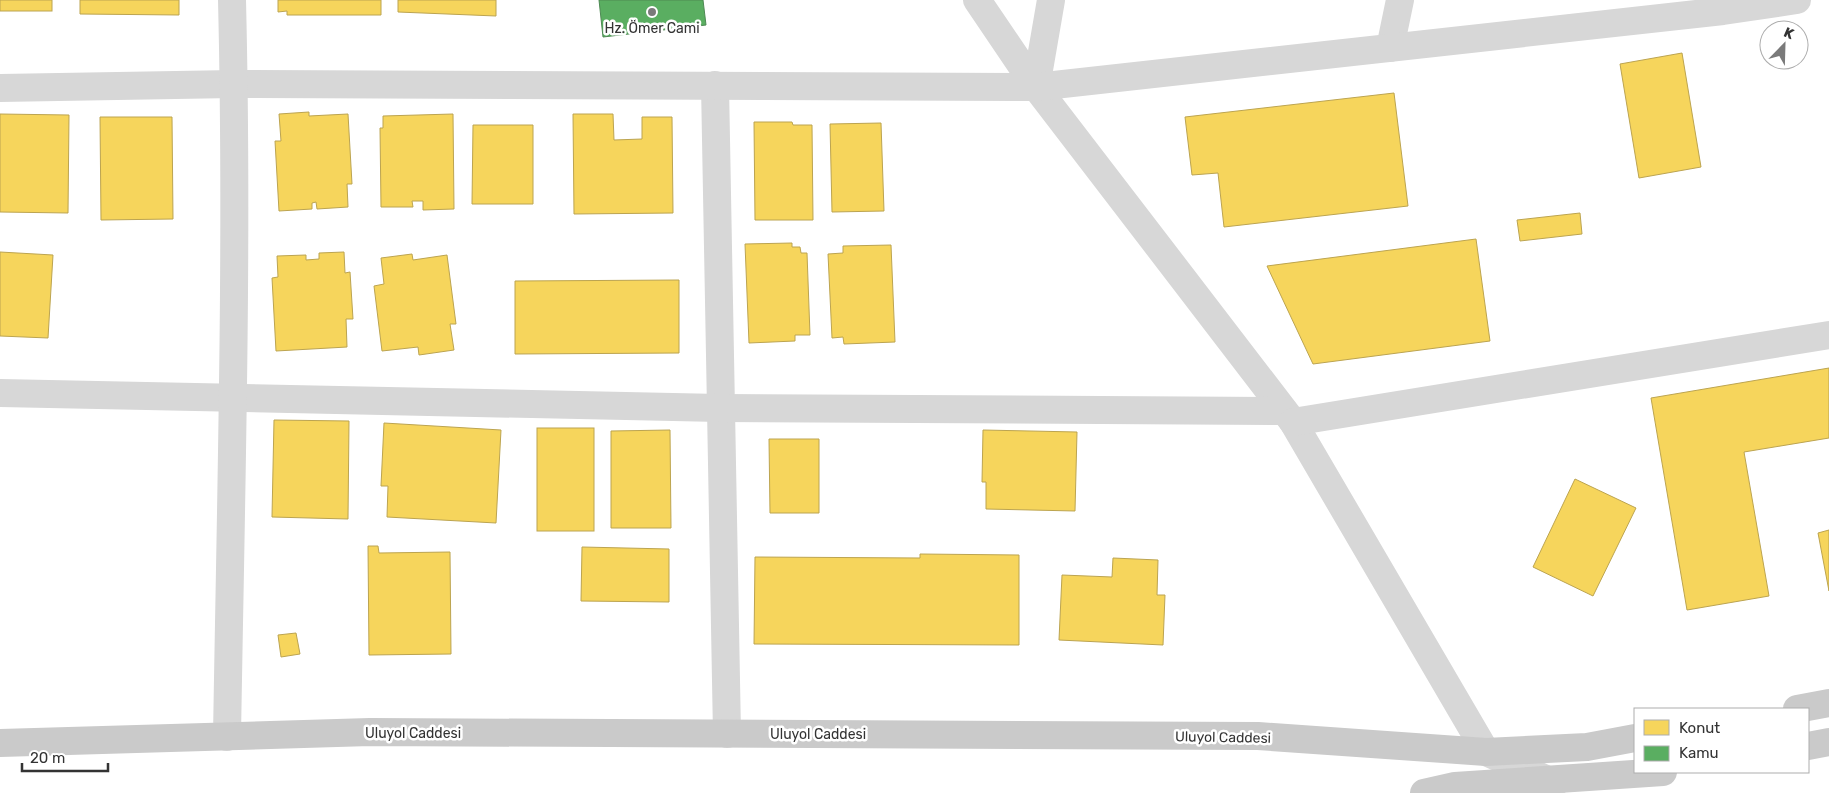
<svg xmlns="http://www.w3.org/2000/svg" width="1829" height="793" font-family="Rubik,sans-serif">
<style>
.homes{fill:#f6d55c;stroke:#bca450}
.public{fill:#5aae61;stroke:#4e8953}
.lines{fill:none;stroke-linecap:round;stroke-linejoin:round}
.minor{stroke:#d7d7d7;stroke-width:28}
.major{stroke:#cacaca;stroke-width:28}
.poi-dot{fill:#7a7a7a;stroke:#fff;stroke-width:2}
.labels{text-anchor:middle;stroke-width:5;stroke-linejoin:round;paint-order:stroke}
.poi-label{font-size:14px;fill:#333;stroke:#fff}
.street-label{font-size:14px;fill:#333;stroke:#fff}
</style>
<rect width="100%" height="100%" fill="#fff"/>
<g class="homes">
<rect x="0" y="0" width="52" height="11"/>
<path d="M80 0H179V15L80 14Z"/>
<path d="M278 0H381V15H287V11L278 12Z"/>
<path d="M398 0H496V16L398 12Z"/>
<path d="M1682 53 1701 167 1639 178 1620 64Z"/>
<path d="M1394 93 1408 206 1224 227 1218 173 1192 175 1185 117Z"/>
<path d="M309 112V116L348 114 352 184H347L348 207 317 209 316 202 312 203V209L279 211 275 141H281L279 114Z"/>
<path d="M0 114 69 115 68 213 0 212Z"/>
<path d="M453 114 454 209 423 210V201H412L413 207H381L380 128H383V116Z"/>
<path d="M573 114H613L614 140 642 139V117H672L673 213 574 214Z"/>
<path d="M100 117H172L173 219 101 220Z"/>
<path d="M754 122H792L793 125H812L813 220H755Z"/>
<path d="M881 123 884 211 832 212 830 124Z"/>
<path d="M473 125H533V204H472Z"/>
<path d="M1580 213 1582 234 1520 241 1517 220Z"/>
<path d="M1476 239 1490 341 1313 364 1267 266Z"/>
<path d="M792 243V247H800L801 253H807L810 335H795V341L749 343 745 244Z"/>
<path d="M891 245 895 342 844 344 843 337 832 338 828 254 843 253V246Z"/>
<path d="M0 252 53 255 48 338 0 336Z"/>
<path d="M344 252 345 273 350 272 353 319H346L347 347 276 351 272 278 278 277 277 256 306 255V260L319 259V253Z"/>
<path d="M412 254 413 260 447 255 456 324H450L454 350 419 355 418 347 382 351 374 286 384 284 381 258Z"/>
<path d="M679 280V353L515 354V281Z"/>
<path d="M1829 368V438L1744 452 1769 596 1687 610 1651 398Z"/>
<path d="M274 420 349 421 348 519 272 517Z"/>
<path d="M384 423 501 430 496 523 387 517 388 486H381Z"/>
<rect x="537" y="428" width="57" height="103"/>
<path d="M670 430 671 528H611V431Z"/>
<path d="M983 430 1077 432 1075 511 986 509V482H982Z"/>
<path d="M769 439H819V513H770Z"/>
<path d="M1575 479 1636 508 1593 596 1533 567Z"/>
<path d="M1829 530V591L1818 533Z"/>
<path d="M368 546H378L379 553 450 552 451 654 369 655Z"/>
<path d="M582 547 669 549V602L581 601Z"/>
<path d="M920 554 1019 555V645L754 644 755 557 920 558Z"/>
<path d="M1113 558 1158 560 1157 595H1165L1163 645 1059 640 1062 575 1112 577Z"/>
<path d="M296 633 300 654 281 657 278 635Z"/>
</g>
<path class="public" d="M599 0H703L706 25 603 37Z"/>
<g class="lines">
<g class="minor">
<path d="M977 0 1036 87 1293 422 1486 752 1548 780 1552 788"/>
<path d="M1390 48 1400 0"/>
<path d="M715 85 727 734"/>
<path d="M1036 87 1051 0"/>
<path d="M0 88 234 84 1036 87 1723 11 1797 0"/>
<path d="M0 393 720 408 1284 411"/>
<path d="M1293 422 1829 335"/>
<path d="M227 737C231 491 238 245 232 0"/>
</g>
<g class="major">
<path d="M1797 709 1829 703"/>
<path d="M0 743 370 732 1258 736 1486 752 1587 747 1635 738"/>
<path d="M1808 746 1829 742"/>
<path d="M1424 793 1455 786 1663 772"/>
</g>
</g>
<circle class="poi-dot" cx="652" cy="12" r="5"/>
<g class="labels">
<g class="poi-label">
<text x="652" y="33">Hz. Ömer Cami</text>
</g>
<g class="street-label">
<text x="413" y="738">Uluyol Caddesi</text>
<text x="818" y="739">Uluyol Caddesi</text>
<text transform="translate(1223 737) rotate(1)" y="5">Uluyol Caddesi</text>
</g>
</g>
<rect x="1634" y="708" width="175" height="65" fill="#ffffff" stroke="#adadad"/>
<rect x="1644" y="720" width="25" height="15" fill="#f6d55c" stroke="#adadad"/>
<text x="1679" y="733" font-size="15" fill="#333333">Konut</text>
<rect x="1644" y="746" width="25" height="15" fill="#5aae61" stroke="#adadad"/>
<text x="1679" y="758" font-size="15" fill="#333333">Kamu</text>
<g transform="translate(1784 45) rotate(23)"><circle r="24" fill="#ffffff" stroke="#adadad"/>
<path d="M0-4L9 19L0 12L-9 19Z" fill="#7a7a7a"/>
<text y="-8" font-size="14" font-weight="bold" text-anchor="middle" fill="#333333">K</text>
</g>
<path d="M22 763v8h86v-8" fill="none" stroke="#333333" stroke-width="2.5"/>
<text x="30" y="763" font-size="15" fill="#333333" stroke="#ffffff" stroke-width="4" paint-order="stroke">20 m</text>
</svg>
